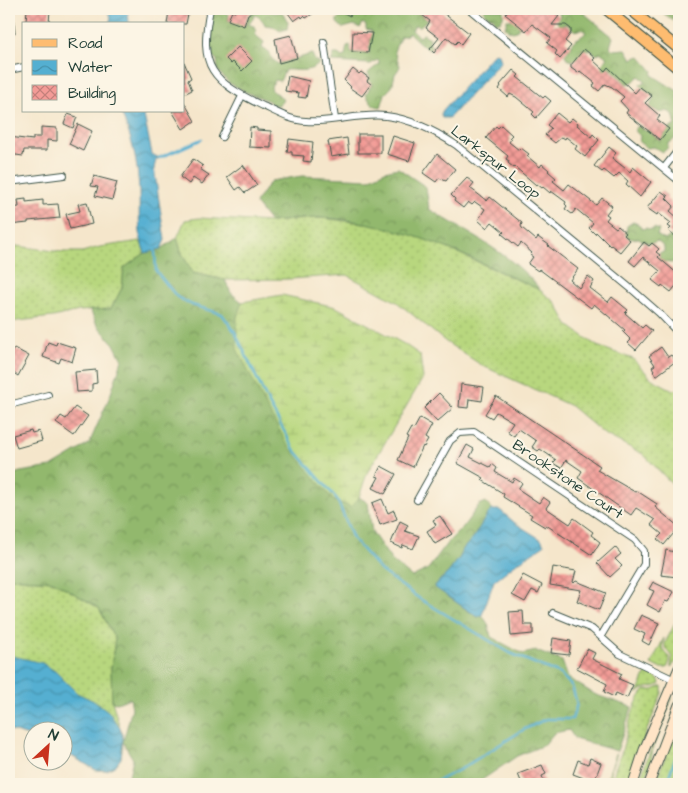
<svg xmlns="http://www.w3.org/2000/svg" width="688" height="793" font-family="'Architects Daughter',sans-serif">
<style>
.grass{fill:url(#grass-dots);stroke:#6c8a59}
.forest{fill:url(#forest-crowns);stroke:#587a50}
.wetland{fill:url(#wetland-marsh);stroke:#6c8a59}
.water{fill:url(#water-waves);stroke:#3a7682}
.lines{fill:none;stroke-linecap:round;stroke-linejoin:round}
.stream{stroke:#54afd1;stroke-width:2.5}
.building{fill:url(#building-cross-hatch)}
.street-casing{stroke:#3f564b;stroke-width:8}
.secondary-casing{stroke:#3f564b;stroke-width:11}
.primary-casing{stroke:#3f564b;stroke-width:12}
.street{stroke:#fff;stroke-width:6}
.secondary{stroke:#ffe4c6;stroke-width:9}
.primary{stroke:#febc70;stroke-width:10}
.labels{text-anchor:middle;stroke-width:4;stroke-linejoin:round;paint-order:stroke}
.street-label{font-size:15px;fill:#1f3d34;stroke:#fcf5e5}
</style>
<defs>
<pattern id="grass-dots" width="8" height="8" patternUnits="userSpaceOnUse" patternTransform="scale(1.25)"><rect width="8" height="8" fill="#b8d77e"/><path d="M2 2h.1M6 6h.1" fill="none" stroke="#9eb96e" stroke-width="1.8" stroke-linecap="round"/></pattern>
<pattern id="forest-crowns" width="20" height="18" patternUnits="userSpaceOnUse" patternTransform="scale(1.25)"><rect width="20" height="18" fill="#92b86d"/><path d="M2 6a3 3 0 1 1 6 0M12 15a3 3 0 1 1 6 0" fill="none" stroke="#77975a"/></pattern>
<pattern id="wetland-marsh" width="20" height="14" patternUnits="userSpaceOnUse" patternTransform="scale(1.25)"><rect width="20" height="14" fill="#b8d77e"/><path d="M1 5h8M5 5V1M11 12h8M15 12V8" fill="none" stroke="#9eb96e"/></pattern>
<pattern id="water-waves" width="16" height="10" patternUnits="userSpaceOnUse" patternTransform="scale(1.25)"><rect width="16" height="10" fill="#54afd1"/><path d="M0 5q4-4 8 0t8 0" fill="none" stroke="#4590aa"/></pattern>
<pattern id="building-cross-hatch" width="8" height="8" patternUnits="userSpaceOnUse" patternTransform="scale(1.25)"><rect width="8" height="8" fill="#f39b96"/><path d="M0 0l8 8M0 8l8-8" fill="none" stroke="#c4807b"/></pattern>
</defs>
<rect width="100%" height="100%" fill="#fcf5e5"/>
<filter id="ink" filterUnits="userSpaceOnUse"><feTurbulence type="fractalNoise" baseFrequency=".02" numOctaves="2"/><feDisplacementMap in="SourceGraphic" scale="10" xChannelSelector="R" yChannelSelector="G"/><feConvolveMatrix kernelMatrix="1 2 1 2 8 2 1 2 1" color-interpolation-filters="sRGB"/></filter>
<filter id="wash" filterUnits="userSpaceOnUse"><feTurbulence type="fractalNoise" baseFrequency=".0096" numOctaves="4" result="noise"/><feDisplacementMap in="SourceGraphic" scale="20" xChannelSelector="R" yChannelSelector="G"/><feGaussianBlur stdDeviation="1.12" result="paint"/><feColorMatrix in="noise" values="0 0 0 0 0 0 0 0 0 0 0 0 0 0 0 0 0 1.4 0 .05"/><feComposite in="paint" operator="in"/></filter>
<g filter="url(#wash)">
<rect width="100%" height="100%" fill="#f5e6cb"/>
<g class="grass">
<path d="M199 218 270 222 320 218 373 224 404 232 440 245 540 290 556 303 568 325 597 346 633 359 652 379 673 390 679 389V491L643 454 604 434 571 406 483 366 446 342 397 302 347 275 291 279 225 280 193 273 182 254 177 238 185 220Z"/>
<path d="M140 241 145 253 124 268 122 288 111 309 79 311 53 317 9 322V245L62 252H82L100 247Z"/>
<path d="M9 578 53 581 99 608 115 639 111 668 112 701 123 738 121 758 116 765 107 770H96L63 751 62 730H32V737L9 730Z"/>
<path d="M679 616C679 631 685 657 671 667L672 657 665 648V643Z"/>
<path d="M664 638 662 648C668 657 673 656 667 668H659L651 664Z"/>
<path d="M647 671 659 680 660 684C651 690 646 684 637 694Z"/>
<path d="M662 686V693L635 760 628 784H621L614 776C614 767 620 759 622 750 627 733 632 703 645 690H653Z"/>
<path d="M672 698 653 746 651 762 644 784H638L661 722Z"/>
<path d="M679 720V772L675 784H655Z"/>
<path d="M617 751C615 768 604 770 618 784H605Z"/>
</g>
<g class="forest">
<path d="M255 9H272L271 11 274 13 282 12 288 22 287 29 280 31 273 26 265 25C264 21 258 15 254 15L253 19 249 22 250 25 254 26 256 29 255 35 264 42 262 48 270 53 271 58 278 64 312 54 315 61 320 63C309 74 297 69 285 70L280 81 275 80 271 86 272 91 278 94 283 100 279 105H272L269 101 246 92 229 83 218 71 217 60 211 55 208 32 212 13 220 12 229 14 228 21 245 26 249 15 254 12Z"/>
<path d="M354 9H387L386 11 392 15C397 9 403 6 410 11L413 9H421L419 13 427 20 419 27 417 25 414 26 412 31 420 37 423 34 430 38 429 43 432 47 429 50C421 45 416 39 409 33L405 36H401L394 51 400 66 398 70 395 74 392 87 385 94 381 107C371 106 370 102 366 94L372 84 368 80 370 78 368 73 379 64V61L377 60 371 64 331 62 334 54H338L342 57 345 56 347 46 350 45 351 53 369 54 372 31 366 29V25L363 23 360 28 354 25 343 28 337 23V19L344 17V14L350 16Z"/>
<path d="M483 9H503V17L500 22H495L493 17 485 14Z"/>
<path d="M521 9H532L516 31 513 32 508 30 505 27 507 20H512Z"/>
<path d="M554 9H579L613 37 610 47 613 50 626 49 632 59 640 56 653 71 652 75 679 92C679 106 685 139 668 143 668 148 667 150 662 152L654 147 647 148 639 142 640 136 635 131V128L639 126 646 131 647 130 660 141 670 128 676 125 673 114 667 111 660 113 653 109 651 111 649 109 654 97 640 85 646 81 639 76 633 82 627 84 609 66 604 71 602 64 608 58 600 52 597 55 591 50 585 49 573 61 568 60 565 55 572 46 571 44C575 38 582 38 586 32L581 29 575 31 567 24H562L560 26 557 22 560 16 559 12Z"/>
<path d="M659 9H679V11H676V17L679 20V24L669 18Z"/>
<path d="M398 168 426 187 429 209C464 231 517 257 540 290 470 258 398 220 320 218 303 218 286 221 270 222L255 203 271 181 302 176 369 179 385 171Z"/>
<path d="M633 222 638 224 642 229 646 228 651 230 654 228 659 230 657 235 665 240 670 236 673 237 677 242 675 244H679V268L676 266 674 262 671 263 660 261 659 253 664 252V247L657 241C650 245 644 243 639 238L631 239 626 235 627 226Z"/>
<path d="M177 238 182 254 193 273 225 280 231 293 242 302 237 317 351 507 359 497 368 503 372 532 392 561 412 577 428 569 448 542 463 527 479 505 486 502 492 510 487 515 473 538 463 549 460 557 448 573 439 581 435 587 474 615 478 617 482 615 488 624 491 637 523 654 536 651 562 661 568 678 596 695 632 707 617 751 575 739 569 730 554 733 544 745 517 756 476 784H127L133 759 123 742 132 708 130 698 117 703 112 702 111 668 115 639 99 608 53 581 9 578V476L20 472 51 467 89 444 110 396 122 360 114 344 97 325 90 310 111 309 122 288 124 268 145 253 161 249Z"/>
</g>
<path class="wetland" d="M282 295 336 307 404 344 420 355 423 378 367 473 359 497 351 507 333 500 287 444 261 397 237 349V317L242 302Z"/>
<g class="water">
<path d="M106 9H128L129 24H109L111 17Z"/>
<path d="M494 53 499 54 501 61 449 118H442L441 114 443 110Z"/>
<path d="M120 111H143L152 154 159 158 156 160 154 168 165 240 161 249 145 253C137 234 140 213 139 191 138 164 132 136 120 111Z"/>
<path d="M492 510H500L515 523 542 540 544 545 514 565 494 581 482 615 478 617 434 587 439 581 448 573 460 557 463 549 473 538 487 515Z"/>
<path d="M9 655 42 663 55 671 77 693 96 702 108 711 120 728 123 738 121 758 116 765 107 770H96L63 751 62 730H32V737L9 730Z"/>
</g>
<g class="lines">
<g class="stream">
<path d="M159 158 202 139"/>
<path d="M155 250 156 271 177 297 192 305 222 314 235 332 268 402 294 449 337 499 353 539 381 571 420 599 510 653 560 674 572 686 577 704 572 719H546L523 730 461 769 431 784"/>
<path d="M666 784 679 748"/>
</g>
</g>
<g id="blocks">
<g class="building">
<path d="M27 9H50L49 24 26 21Z"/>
<path d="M235 9H257L248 14 244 26 228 20 232 11 235 12Z"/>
<path d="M285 9H310L314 13 306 18 304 16 302 18 301 16 294 21Z"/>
<path d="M336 9H353L350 16Z"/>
<path d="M414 9H438L469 33 461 44 458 41 455 44 446 37 434 53 430 49 439 38 426 28 430 21Z"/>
<path d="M509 9H538L540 10 550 9 559 16 552 25H566L571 29V33L565 41 571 46 560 59 555 54 557 51 547 43 551 38 532 24 526 31 505 14Z"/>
<path d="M169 11 188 14 186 24H167Z"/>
<path d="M9 12H13L15 33 9 34Z"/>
<path d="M353 32 372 33 368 53 352 52Z"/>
<path d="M291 35 297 58 279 63 275 39Z"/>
<path d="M238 47 252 61 242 71 233 62 231 64 226 59Z"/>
<path d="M584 49 595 58 593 60 605 71 608 67 635 93 640 87 652 96 645 103 660 116 657 120 669 129 660 140 626 113 628 110 620 101 624 97 612 87 605 84 599 91 593 86 595 83 580 71 578 73 571 68V65Z"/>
<path d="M184 62 191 78 188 80 192 90 184 94Z"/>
<path d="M353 69 359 74 361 72 369 78 367 81 371 84 362 96 350 88 351 87 344 80Z"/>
<path d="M513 70 519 75 517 77 543 98 545 96 551 101 536 118 532 114 534 112 516 97 510 94 508 97 499 89 501 86 500 85Z"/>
<path d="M288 76 309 81 306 98 298 97 299 93 285 91Z"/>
<path d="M184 102 195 121 183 129 172 111H184Z"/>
<path d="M557 113 568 122 572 118 578 123 577 125 591 137 593 134 599 140 585 157 575 149 577 146 566 137 565 139 562 137 555 143 545 135 551 128 547 125Z"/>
<path d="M68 114 77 117 73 128 64 124Z"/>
<path d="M78 124 92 131 83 151 69 144Z"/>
<path d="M501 125 512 135 509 138 511 139 509 142 519 150 521 148 529 154 527 156 540 167 542 164 549 170 548 171 556 178 553 181 564 190 569 184 596 205 602 198 612 206 606 214 609 216 606 220 616 228 618 226 626 233 624 235 630 240 620 252 611 245 610 246 596 232 595 234 589 228 593 223 576 209 572 214 565 209 567 206 565 204 566 202 551 191 550 193 543 187 542 188 537 184 536 185 515 167 514 168 508 163 509 161 506 159 508 156 486 138 496 126 498 128Z"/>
<path d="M41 127 57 128V141L47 140V150H24L23 156 9 154V137L33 140V137H41Z"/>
<path d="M250 127 257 128V130L271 131V148L249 147Z"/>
<rect x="358" y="134" width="23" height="19"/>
<path d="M393 136 415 143 409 161 387 154Z"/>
<path d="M347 138 349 154 331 157 328 141Z"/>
<path d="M289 139 313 142 311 162 303 161 304 156 292 155V152H287Z"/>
<path d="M609 147 616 153 612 158 630 172 633 167 651 182 640 197 626 184 628 181 619 173 614 178 604 170 602 172 594 166Z"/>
<path d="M437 154 455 169 446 181 439 178 436 182 423 173Z"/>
<path d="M193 159 203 166 200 169 209 175 202 184 193 178 189 184 180 177Z"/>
<path d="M243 165 257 185 245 193 240 187 236 190 227 177Z"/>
<path d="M94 176 117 182 112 200 95 196 98 187 91 186Z"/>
<path d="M467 178 474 183 470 188 487 201 490 197 522 223 521 226 522 228 536 240 538 237 542 240 549 245 548 246 578 269 570 280 579 288 588 276 594 281 590 288 608 302 612 297 628 310 625 313 642 328 645 325 652 331 636 350 628 343 631 340 623 332 625 330 594 304 591 308 539 269 538 271 528 264 533 257 530 255 532 253 521 243 518 247 502 234 504 232 492 222 487 228 478 220 485 209 475 202 472 205 468 202 463 208 454 201 455 199 451 195Z"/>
<path d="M661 191 668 196 666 198 674 206 670 211 679 219V237L676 235 675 237 668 231 671 228 668 226 671 223 658 213 657 215 647 208Z"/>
<path d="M26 199V202L43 200V205L58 204 60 218 28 221V223L9 225V208L19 207 18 200Z"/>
<path d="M87 202 92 224 70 229 66 214 80 211 78 204Z"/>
<path d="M644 242 649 246 652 243 659 249 656 252 660 255 658 257 679 275V282L671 292 662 285 661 287 652 280 660 271 643 257 635 266 629 261Z"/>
<path d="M48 342 56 345 57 342 76 348 72 362 61 358 59 363 43 357Z"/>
<path d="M661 347 668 357 671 355 676 361 656 376 653 371 654 370 652 367 655 365 649 356Z"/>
<path d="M14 348 29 356 18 376 9 370V358Z"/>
<path d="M96 370 97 383 92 384V391L77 392 75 372Z"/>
<path d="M461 384 484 387 482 401 469 399 468 408 459 407Z"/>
<path d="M439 393 453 408 437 422 424 408Z"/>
<path d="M496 396 600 466 597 470 635 492 637 491 657 504 655 507 679 527 664 545 657 539 662 534 651 525 655 520 636 508 631 515 615 504 578 478 582 471 566 460 561 468 553 463 556 460 540 449 538 451 532 447 536 441 519 429 514 436 507 431 513 422 496 412 492 418 485 414Z"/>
<path d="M75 407 88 416 74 436 56 423 61 416 66 419Z"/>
<path d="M420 418 432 425 425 438 428 440 424 447 423 446 413 467 398 460 408 438 406 437 411 428 414 429Z"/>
<path d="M31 430 32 433 39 431 42 441 17 448 13 435Z"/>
<path d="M467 445 474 449 470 457 490 467 492 464 497 468 495 472 512 482 514 478 522 483 518 489 539 503 543 497 550 502 546 508 570 524 574 518 593 532 591 535 600 542 592 555 546 525 545 527 530 518 532 515 503 497 504 494 482 480 484 478 457 463Z"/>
<path d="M381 466 396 474 385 494 373 488 379 477 376 476Z"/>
<path d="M382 499 388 513 394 510 397 519 380 525 372 503Z"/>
<path d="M440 516 452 534 435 544 427 531 436 525 433 520Z"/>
<path d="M400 521 408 525 405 531 419 536 413 549 403 545 402 548 391 543Z"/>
<path d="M615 547 621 554 615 559 622 566 610 577 597 563Z"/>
<path d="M666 550 679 553 677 577 661 575Z"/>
<path d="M553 567 576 571 573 582 574 583 576 581 606 593 599 610 577 601 581 590 550 585Z"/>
<path d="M523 575 542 585 538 593 532 590 525 602 512 595Z"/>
<path d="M653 582 674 592 668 602 665 601 660 612 647 605 654 591 649 589Z"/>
<path d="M523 611 524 625H533V634L511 636 509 612Z"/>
<path d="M641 615 659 623 649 645 642 641 645 634 634 629Z"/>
<path d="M553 638 571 641 569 655 551 653Z"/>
<path d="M587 649 595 653 592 659 622 674 619 679 633 685 627 698 616 693 614 697 604 692 607 684 577 668Z"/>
<path d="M590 758 601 763 594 782 573 774 578 760 588 764Z"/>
<path d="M542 765 546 774 542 776 545 784H522L518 774Z"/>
</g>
</g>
</g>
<g filter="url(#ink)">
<use href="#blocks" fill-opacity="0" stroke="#3f564b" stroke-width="1"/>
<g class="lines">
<defs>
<g id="street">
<path d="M210 9C198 68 212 81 263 106 277 112 291 121 306 121 333 123 359 113 386 116 412 119 435 131 456 145L635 292 659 313 679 334"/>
<path d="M469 9 679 181"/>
<path d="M324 42 335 119"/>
<path d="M9 70 24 67"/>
<path d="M222 137 242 96"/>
<path d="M664 168 679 149"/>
<path d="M9 182 64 175"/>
<path d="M9 405 48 395"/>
<path d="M417 500 450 441 460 433 474 432 635 540 644 551V564L601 636"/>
<path d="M553 613 592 629 620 654 679 682"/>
</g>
<g id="secondary">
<path d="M633 784 644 750 679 668"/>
<path d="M649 784 679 705"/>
</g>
<g id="primary">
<path d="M606 9 679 69"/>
<path d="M630 9 679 49"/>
</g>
</defs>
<use href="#street" class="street-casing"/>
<use href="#secondary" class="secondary-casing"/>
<use href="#primary" class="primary-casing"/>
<use href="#street" class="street"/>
<use href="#secondary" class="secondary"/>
<use href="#primary" class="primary"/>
</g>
</g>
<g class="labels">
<g class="street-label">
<text transform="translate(496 162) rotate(38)" y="5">Larkspur Loop</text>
<text transform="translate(568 479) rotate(34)" y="5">Brookstone Court</text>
</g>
</g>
<rect width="688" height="793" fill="none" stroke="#fcf5e5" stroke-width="30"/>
<rect x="22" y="22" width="162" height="90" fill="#fcf5e5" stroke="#a4ab9e"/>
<rect x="32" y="39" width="25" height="8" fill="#febc70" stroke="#a4ab9e"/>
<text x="68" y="48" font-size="15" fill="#1f3d34">Road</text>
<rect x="32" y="60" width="25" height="15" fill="url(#water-waves)" stroke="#a4ab9e"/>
<text x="68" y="72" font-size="15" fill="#1f3d34">Water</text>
<rect x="32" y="85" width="25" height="15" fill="url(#building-cross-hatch)" stroke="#a4ab9e"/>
<text x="68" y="98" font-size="15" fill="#1f3d34">Building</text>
<g transform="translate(48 746) rotate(26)"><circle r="24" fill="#fcf5e5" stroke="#a4ab9e"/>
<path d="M0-4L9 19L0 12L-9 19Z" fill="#c8321e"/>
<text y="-8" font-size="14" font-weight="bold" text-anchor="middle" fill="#1f3d34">N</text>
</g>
</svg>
